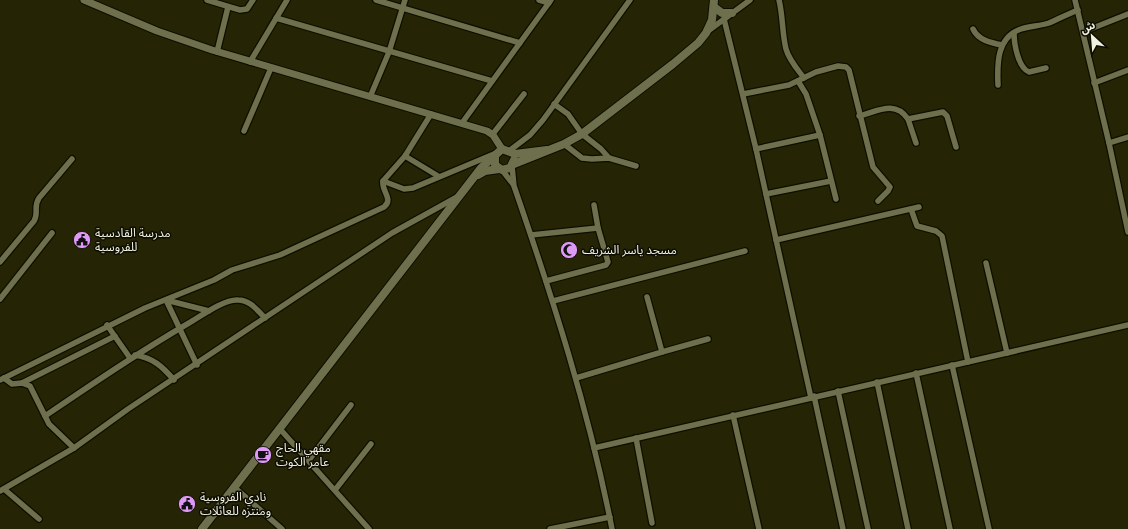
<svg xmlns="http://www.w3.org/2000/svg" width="1128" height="529" font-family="Karla,'Noto Sans Arabic',sans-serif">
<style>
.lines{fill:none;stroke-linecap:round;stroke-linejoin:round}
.minor-casing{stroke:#0e0e00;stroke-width:8}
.tertiary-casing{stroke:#0e0e00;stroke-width:9}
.secondary-casing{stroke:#0e0e00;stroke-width:10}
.minor{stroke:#6e6f4d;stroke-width:5.5}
.tertiary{stroke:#6e6f4d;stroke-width:7}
.secondary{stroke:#6e6f4d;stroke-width:8}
.labels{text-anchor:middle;stroke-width:3;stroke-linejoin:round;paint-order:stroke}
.poi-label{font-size:12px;fill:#f0f1df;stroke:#0d0d03;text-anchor:start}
</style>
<rect width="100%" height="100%" fill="#252505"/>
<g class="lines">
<defs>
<g id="minor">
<path d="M207 0 240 10 247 9 253 0"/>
<path d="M376 0 520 43"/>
<path d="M539 0 549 3"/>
<path d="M779 0C783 16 782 33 786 49 789 60 798 70 804 78"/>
<path d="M1075 0 1109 143 1128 232"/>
<path d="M276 18 492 81"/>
<path d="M724 19 756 149 811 398"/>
<path d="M973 29C978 40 991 43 1002 45"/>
<path d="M708 31 750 0"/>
<path d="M1083 32 1128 14"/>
<path d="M1014 33C1014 43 1018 68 1029 72L1046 68"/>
<path d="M217 52 228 7"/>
<path d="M250 62 287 0"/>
<path d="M1094 83 1128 70"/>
<path d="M998 85C997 63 997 37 1021 29 1030 26 1040 26 1049 23 1058 19 1068 14 1078 10"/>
<path d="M743 94 789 85 816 72 838 66 846 67 849 70 873 167 890 187 888 191 878 201"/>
<path d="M370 97 389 52 405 0"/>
<path d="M554 104 568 114 582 134 601 149 609 158"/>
<path d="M859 116C878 111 895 100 908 119L943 112 947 116 956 147"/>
<path d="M908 119 916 143"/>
<path d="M462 123 551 0"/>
<path d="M244 131 271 68"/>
<path d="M492 135 524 94"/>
<path d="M820 135 836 199"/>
<path d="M1109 143 1128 137"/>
<path d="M564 144 582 158 592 159 609 158 636 166"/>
<path d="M756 149 820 135 806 94 798 81"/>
<path d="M509 151 530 135 543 120 630 0"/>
<path d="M405 156 438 176"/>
<path d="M512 166 514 186C553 299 589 411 612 529"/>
<path d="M502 170 513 184"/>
<path d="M383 181 404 189 413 188 494 154"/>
<path d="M766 194 831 181"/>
<path d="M594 205 598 228"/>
<path d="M911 209 917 226 936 231 942 236 968 362"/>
<path d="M531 235 598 228 608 262 606 265 546 281"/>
<path d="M776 240 919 207"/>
<path d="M0 262 34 221C39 213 33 207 39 198L72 159"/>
<path d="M986 263 1007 353"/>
<path d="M0 299 52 233"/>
<path d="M553 301 745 251"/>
<path d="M107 325 130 358"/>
<path d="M662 352 708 339"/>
<path d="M135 355C153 358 162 366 174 380"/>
<path d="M197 365 166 300 209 311"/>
<path d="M952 365 989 529"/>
<path d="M916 373 950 529"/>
<path d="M4 378 12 384 22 383 30 386 49 424 74 448"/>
<path d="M576 378 662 352 647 297"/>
<path d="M0 380 145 308 214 280 232 270 280 255 384 207C394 199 381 191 383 181L405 156 431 114"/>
<path d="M877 382 908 529"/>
<path d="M22 383 115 336"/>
<path d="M838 391 868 529"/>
<path d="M814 396 843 529"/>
<path d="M733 415 759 529"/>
<path d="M45 416C92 384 139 352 189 323 201 316 224 299 238 300 250 300 257 310 265 318"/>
<path d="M280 429 369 529"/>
<path d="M636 438 652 523"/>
<path d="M594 448 1128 325"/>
<path d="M309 460 351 405"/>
<path d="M234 487 282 529"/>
<path d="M4 489 39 519"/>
<path d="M335 490 371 444"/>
<path d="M0 491 74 448 128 409 392 233 457 197"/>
<path d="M550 529 610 517"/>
</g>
<path id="tertiary" d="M84 0 157 31 212 50 487 131 493 135 502 149"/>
<g id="secondary">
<path d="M714 7 722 13H732"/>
<path d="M495 156V165L502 170 510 168 514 160"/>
<path d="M514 164 564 144 582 134 673 64 698 43 706 33 712 20 714 0"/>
<path d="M478 175 485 171 499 169"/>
<path d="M202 529 481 168 502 149 515 154 547 150"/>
</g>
</defs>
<use href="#minor" class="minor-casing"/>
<use href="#tertiary" class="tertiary-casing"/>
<use href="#secondary" class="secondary-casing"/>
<use href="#minor" class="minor"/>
<use href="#tertiary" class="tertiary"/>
<use href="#secondary" class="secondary"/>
</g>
<defs>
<symbol id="civic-disc" viewBox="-11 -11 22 22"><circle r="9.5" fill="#dd99f4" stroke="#0d0d03"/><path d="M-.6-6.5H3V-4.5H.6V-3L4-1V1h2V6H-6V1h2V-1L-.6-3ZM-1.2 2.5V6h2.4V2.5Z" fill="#111"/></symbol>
<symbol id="mosque-disc" viewBox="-11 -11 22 22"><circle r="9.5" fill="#dd99f4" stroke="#0d0d03"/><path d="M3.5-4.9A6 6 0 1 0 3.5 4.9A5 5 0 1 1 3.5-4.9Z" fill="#111"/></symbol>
<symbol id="cafe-disc" viewBox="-11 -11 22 22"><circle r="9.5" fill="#dd99f4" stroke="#0d0d03"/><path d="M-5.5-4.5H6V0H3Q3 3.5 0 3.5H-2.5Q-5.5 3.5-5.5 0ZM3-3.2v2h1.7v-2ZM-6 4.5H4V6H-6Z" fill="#111"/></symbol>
</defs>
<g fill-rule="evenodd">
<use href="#civic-disc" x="72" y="230" width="20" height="20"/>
<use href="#mosque-disc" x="559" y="240" width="20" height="20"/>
<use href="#cafe-disc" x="253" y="445" width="20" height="20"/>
<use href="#civic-disc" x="177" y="494" width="20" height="20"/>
</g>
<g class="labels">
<g class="poi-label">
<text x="95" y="237">مدرسة القادسية<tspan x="95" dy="14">للفروسية</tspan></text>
<text x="582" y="254">مسجد ياسر الشريف</text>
<text x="276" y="452">مقهي الحاج<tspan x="276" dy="14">عامر الكوت</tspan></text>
<text x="200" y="501">نادي الفروسية<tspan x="200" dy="14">ومنتزه للعائلات</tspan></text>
</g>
</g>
<g transform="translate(1092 36) rotate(334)" stroke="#0d0d03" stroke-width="3" paint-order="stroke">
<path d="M0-3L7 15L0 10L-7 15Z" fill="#f0f1df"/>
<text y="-6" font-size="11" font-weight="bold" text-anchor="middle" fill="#f0f1df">ش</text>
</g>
</svg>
